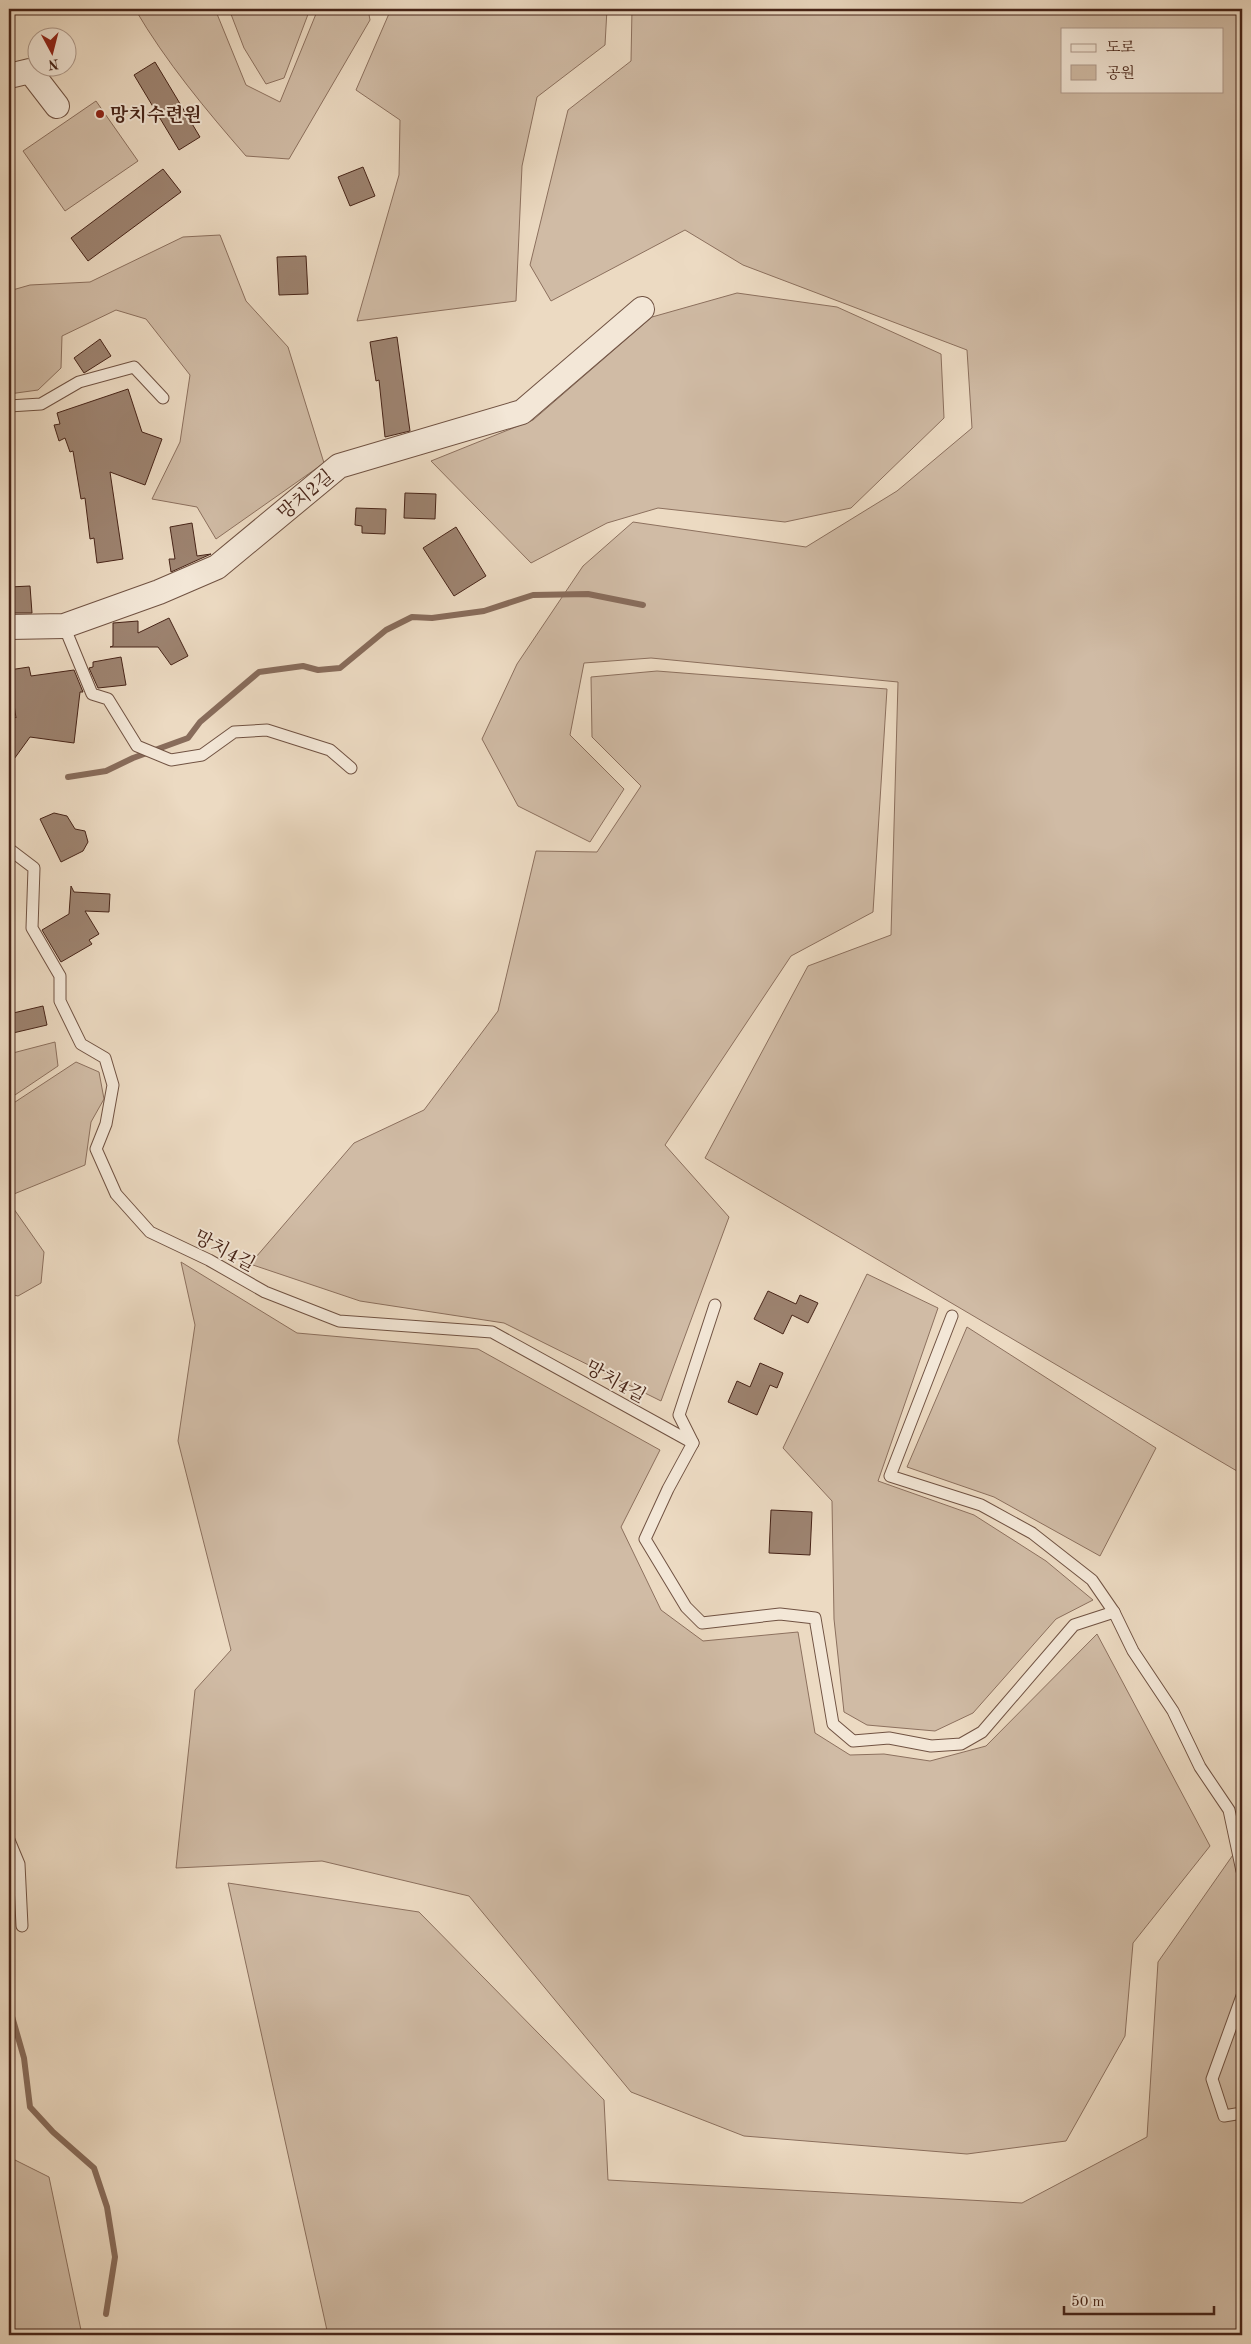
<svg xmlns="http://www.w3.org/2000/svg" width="1251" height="2344" font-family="'Old Standard TT','Noto Serif KR',serif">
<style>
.green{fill:#d0bba5;stroke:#8c705e;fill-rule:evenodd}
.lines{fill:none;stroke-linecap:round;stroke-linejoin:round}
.stream{stroke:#886c5b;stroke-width:6}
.building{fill:#9d8370;stroke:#472418}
.service-casing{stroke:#705242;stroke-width:13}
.minor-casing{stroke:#705242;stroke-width:26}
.service{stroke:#f3e7d7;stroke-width:11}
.minor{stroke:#f3e7d7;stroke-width:24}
.poi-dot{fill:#8f2418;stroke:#f3e7d7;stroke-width:2}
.labels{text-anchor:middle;stroke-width:4;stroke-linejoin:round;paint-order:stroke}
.poi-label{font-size:19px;font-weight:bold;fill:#472418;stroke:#f3e7d7;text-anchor:start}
.street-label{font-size:19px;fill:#472418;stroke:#f3e7d7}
</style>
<rect width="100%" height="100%" fill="#ecdac2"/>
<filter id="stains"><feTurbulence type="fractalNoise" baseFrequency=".004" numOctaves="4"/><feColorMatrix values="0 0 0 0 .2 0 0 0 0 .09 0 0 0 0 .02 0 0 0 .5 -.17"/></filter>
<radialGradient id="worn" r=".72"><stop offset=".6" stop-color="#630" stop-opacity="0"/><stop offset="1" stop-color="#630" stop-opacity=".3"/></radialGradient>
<g class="green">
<path d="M135 9H215L246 85 280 102 318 9H368L370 20 289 159 246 156C206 110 166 62 135 9Z"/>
<path d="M229 9H310L284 78 266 84 244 48Z"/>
<path d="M391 9H607L605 45 537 97 522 166 516 301 357 321 399 175 400 120 356 90Z"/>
<path d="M632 9H1242V1474L705 1158 808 966 891 935 898 682 651 658 584 663 570 735 624 789 590 842 518 806 482 739 517 664 583 566 633 522 806 547 897 491 972 428 967 350 743 265 685 230 551 301 530 265 568 110 631 61ZM1062 29H1222V91H1062Z"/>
<path d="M96 101 138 161 65 211 23 151Z"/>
<path d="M220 235 246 301 288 347 324 463 216 539 197 507 152 499 180 442 190 375 146 319 116 310 62 336 61 368 38 390 9 394V291L30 285 90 282 183 237Z"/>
<path d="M737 293 837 307 941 354 944 418 851 508 785 522 658 508 607 523 531 563 431 461 533 420 652 317Z"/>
<path d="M657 671 887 689 873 912 791 956 665 1145 729 1217 661 1401 504 1323 360 1301 250 1264 354 1143 424 1110 498 1011 536 851 597 852 641 786 592 737 591 677Z"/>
<path d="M55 1042 58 1066 9 1099V1054Z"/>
<path d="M76 1062 99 1072 104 1099 91 1122 85 1165 9 1196V1106Z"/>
<path d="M9 1202 44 1252 41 1283 18 1296 9 1294Z"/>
<path d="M181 1262 297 1333 478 1349 660 1450 621 1527 661 1610 703 1641 798 1632 815 1733 850 1755 884 1754 930 1761 986 1746 1097 1634 1210 1846 1133 1943 1125 2036 1066 2141 967 2154 744 2136 631 2092 469 1896 322 1861 176 1868 195 1690 231 1650 178 1441 195 1325Z"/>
<path d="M867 1274 938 1308 878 1481 974 1515 1046 1561 1093 1600 1056 1619 973 1713 935 1731 867 1725 844 1712 834 1619 832 1501 783 1448Z"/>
<path d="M967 1327 1156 1448 1100 1556 994 1497 907 1467Z"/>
<path d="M1242 1842V2335H328L228 1883 419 1912 604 2100 608 2180 1022 2203 1147 2137 1158 1962Z"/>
<path d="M9 2157 49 2177 82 2335H9Z"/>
</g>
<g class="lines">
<g class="stream">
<path d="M68 777 106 771 133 758 188 738 200 722 259 672 303 666 318 670 340 668 386 630 412 617 432 618 484 611 533 595 588 594 643 605"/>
<path d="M9 2006 24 2058 30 2107 53 2132 94 2168 107 2207 115 2257 106 2314"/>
</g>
</g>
<g class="building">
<path d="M155 62 200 137 179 150 134 75Z"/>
<path d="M363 167 375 196 350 206 338 177Z"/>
<path d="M163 169 181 192 88 261 71 238Z"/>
<path d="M306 256 308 294 279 295 277 257Z"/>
<path d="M397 337 410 431 385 437 379 380 376 381 370 342Z"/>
<path d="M100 339 111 356 84 373 74 358Z"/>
<path d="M128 389 142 432 162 439 145 485 110 472 123 559 97 563 94 538 90 539 85 498 81 499 73 451 70 452 65 438 59 441 54 425 60 424 57 413Z"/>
<path d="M405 493 436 494 435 519 404 518Z"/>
<path d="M356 508 386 509 385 534 362 533V526L355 525Z"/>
<path d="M192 523 197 556 211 554 171 572 169 559H175L170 527Z"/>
<path d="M456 527 486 576 454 596 423 548Z"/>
<path d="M30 586 32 613H9V587Z"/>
<path d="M169 618 188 656 171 665 158 647H110L113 646V623L138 621V633Z"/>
<path d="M121 657 126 685 98 688 89 668 93 667V662Z"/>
<path d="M29 667 31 676 74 670 83 692H80L74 743 30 737 9 766V712L16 718 9 670Z"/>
<path d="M54 813 67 816 75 829 85 831 88 842 83 851 61 862 40 819Z"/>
<path d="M71 886 74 892 110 894 109 912 85 911 99 934 89 940 92 944 61 962 42 930 69 914Z"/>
<path d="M43 1006 47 1025 13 1033 9 1014Z"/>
<path d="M768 1291 796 1304 800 1295 818 1303 808 1323 792 1315 783 1334 754 1319Z"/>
<path d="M760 1363 783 1373 777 1388 770 1385 757 1415 728 1402 737 1381 750 1387Z"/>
<path d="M771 1510 812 1512 810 1555 769 1553Z"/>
</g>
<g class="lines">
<defs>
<g id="service">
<path d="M9 406 41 404 79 382 134 367 163 398"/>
<path d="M64 626 92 694 108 699 137 746 171 760 202 755 234 732 267 730 330 750 351 768"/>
<path d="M9 849 34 868 32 928 60 976V1001L81 1044 105 1058 113 1085 106 1124 96 1149 116 1194 150 1232 209 1260 265 1292 339 1321 492 1332 693 1443"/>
<path d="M715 1305 679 1415 693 1443 668 1489 645 1539 686 1607 702 1623 780 1614 815 1618 833 1724 853 1741 889 1738 931 1746 961 1744 982 1732 1074 1625 1114 1612"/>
<path d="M952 1316 890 1476 981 1505 1032 1533 1092 1580 1114 1612 1133 1651 1173 1711 1200 1767 1229 1810 1242 1871"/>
<path d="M9 1840 19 1864 22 1926"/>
<path d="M1242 1996 1212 2079 1224 2116 1242 2113"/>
</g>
<g id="minor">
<path d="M9 76 30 71 57 106"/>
<path d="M9 627 64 626 159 592 217 567 339 466 522 412 642 309"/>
</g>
</defs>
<use href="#service" class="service-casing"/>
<use href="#minor" class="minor-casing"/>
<use href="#service" class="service"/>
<use href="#minor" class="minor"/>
</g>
<circle class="poi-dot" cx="100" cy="114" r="5"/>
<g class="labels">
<g class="poi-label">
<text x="110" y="121">망치수련원</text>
</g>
<g class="street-label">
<text transform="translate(305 494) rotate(-40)" y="7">망치2길</text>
<text transform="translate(225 1250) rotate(28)" y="7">망치4길</text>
<text transform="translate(616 1381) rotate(29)" y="7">망치4길</text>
</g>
</g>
<rect width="1251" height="2344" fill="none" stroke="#ecdac2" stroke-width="30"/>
<rect x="10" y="10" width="1231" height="2324" fill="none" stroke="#472418" stroke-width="2.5"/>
<rect x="15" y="15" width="1221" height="2314" fill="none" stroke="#472418"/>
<rect x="1061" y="28" width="162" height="65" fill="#f3e7d7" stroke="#ae998b"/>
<rect x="1071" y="44" width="25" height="8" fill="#f3e7d7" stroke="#ae998b"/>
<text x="1106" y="52" font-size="15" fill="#472418">도로</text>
<rect x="1071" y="65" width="25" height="15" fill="#d0bba5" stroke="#ae998b"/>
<text x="1106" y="78" font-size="15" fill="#472418">공원</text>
<g transform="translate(52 52) rotate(173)"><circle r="24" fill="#f3e7d7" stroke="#ae998b"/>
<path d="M0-4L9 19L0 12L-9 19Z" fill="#8f2418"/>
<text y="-8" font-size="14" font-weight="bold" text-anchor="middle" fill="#472418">N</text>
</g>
<path d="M1064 2306v8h150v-8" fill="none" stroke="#472418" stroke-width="2.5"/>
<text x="1071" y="2306" font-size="15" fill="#472418" stroke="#f3e7d7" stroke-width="4" paint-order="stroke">50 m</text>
<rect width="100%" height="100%" filter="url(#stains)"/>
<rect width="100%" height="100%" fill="url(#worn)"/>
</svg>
